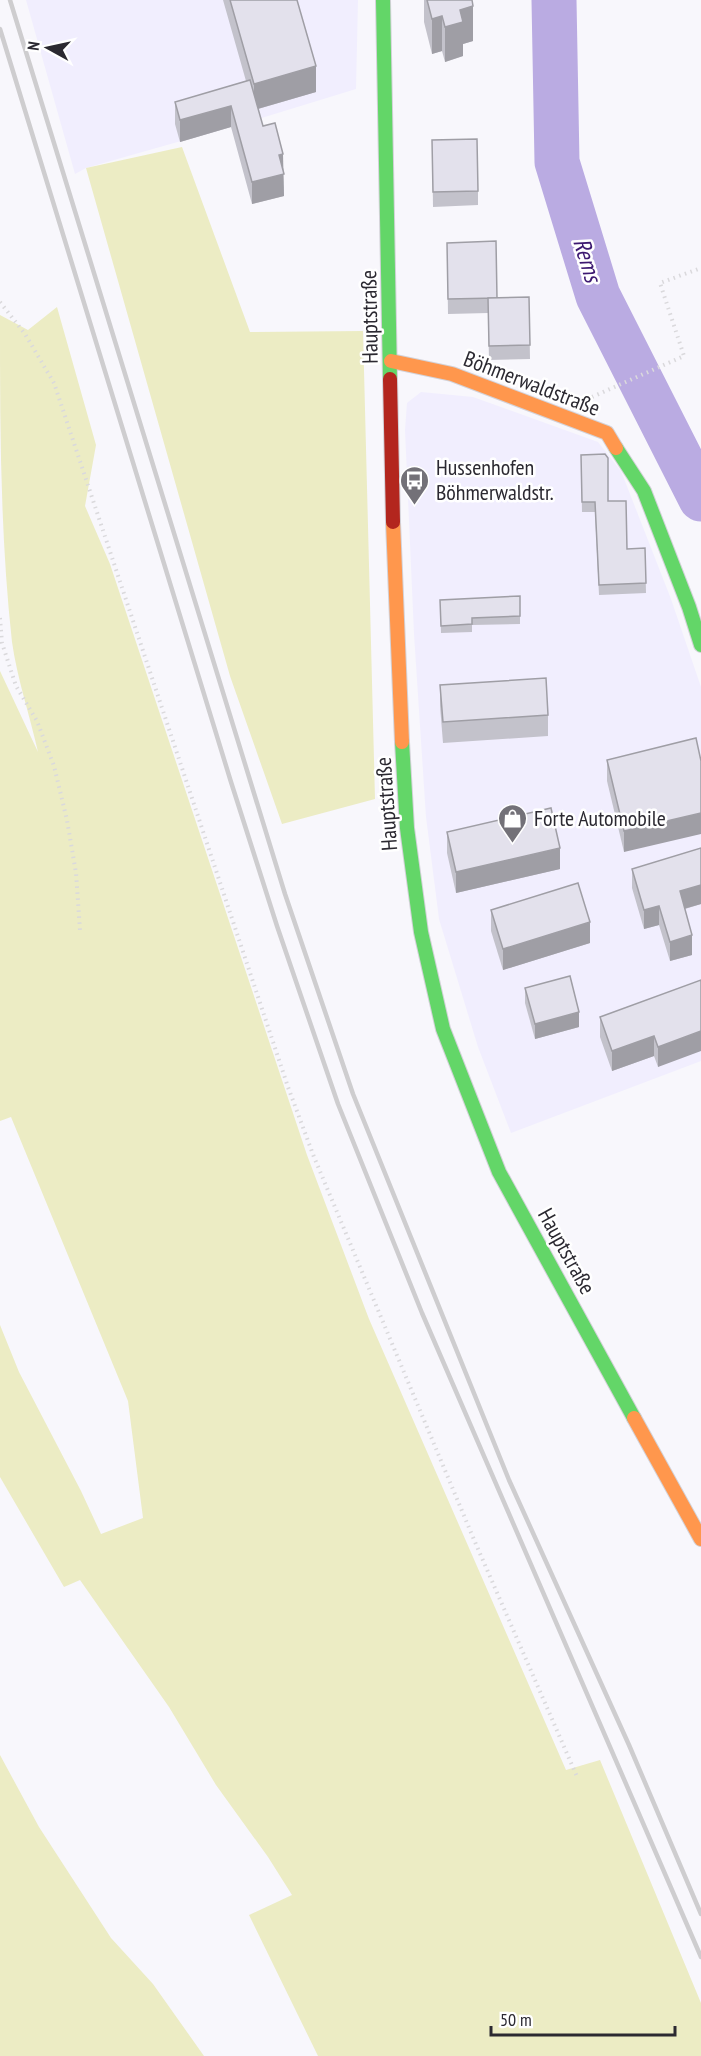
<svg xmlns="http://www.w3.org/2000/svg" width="701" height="2056" font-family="'PT Sans Narrow',sans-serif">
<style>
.built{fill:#f1eefe}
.green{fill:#ececc4}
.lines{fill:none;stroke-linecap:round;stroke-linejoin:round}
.stream{stroke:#baabe2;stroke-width:8}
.river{stroke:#baabe2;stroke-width:45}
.fast-casing{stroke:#d3d2d8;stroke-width:16}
.slow-casing{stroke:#d3d2d8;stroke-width:16}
.jam-casing{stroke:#d3d2d8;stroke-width:16}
.path{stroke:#dad9dc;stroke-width:4;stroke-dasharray:1.5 4.5;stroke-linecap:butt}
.fast{stroke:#63d668;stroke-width:14}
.slow{stroke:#ff974d;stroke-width:14}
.jam{stroke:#b3261e;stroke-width:14}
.rail{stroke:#cecdcf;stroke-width:4.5}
.wall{fill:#c3c2cb}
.shaded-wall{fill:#9f9ea5}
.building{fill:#e3e1ec;stroke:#9f9ea5;stroke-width:1.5}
.labels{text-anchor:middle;stroke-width:5;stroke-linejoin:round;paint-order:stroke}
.street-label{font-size:22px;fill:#2b2931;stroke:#fff}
.poi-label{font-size:22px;fill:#2b2931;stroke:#fff;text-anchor:start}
.water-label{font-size:24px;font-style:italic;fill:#3d1971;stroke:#fff}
</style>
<rect width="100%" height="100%" fill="#f8f7fc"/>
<g class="built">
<path d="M26 0H358L356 89 255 120 86 168 75 174Z"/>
<path d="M421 392 473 397 598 442 621 471 671 599 701 687V1061L511 1133 478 1047 439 919 426 817 414 634 405 430 407 403Z"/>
</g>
<g class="green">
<path d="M182 147 250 332 363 331 375 799 282 824 230 676 86 168Z"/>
<path d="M57 307 96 445 85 506 110 564 307 1155 369 1319 566 1770 600 1760 701 2003V2056H318L249 1915 292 1895 268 1857 216 1785 169 1707 80 1580 64 1587 0 1477V1325L19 1372 81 1491 101 1534 143 1518 128 1401 11 1117 0 1121V671L38 752C30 716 17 678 12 642 0 533 0 424 0 315L28 330Z"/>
<path d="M0 1755 39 1827 111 1938 153 1984 204 2056H0Z"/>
</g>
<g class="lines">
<path class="stream" d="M541 164 557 162"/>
<path class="river" d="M554 0 557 162 598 296 701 499"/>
<defs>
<g id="fast">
<path d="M383 0 390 379"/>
<path d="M616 448 644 491 689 607 701 645"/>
<path d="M402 742 407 828 421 932 443 1029 499 1172 634 1418"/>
</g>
<g id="slow">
<path d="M391 361 452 374 607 433 616 448"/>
<path d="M393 522 402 742"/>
<path d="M634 1418 701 1539"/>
</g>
<path id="jam" d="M390 379 393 522"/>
</defs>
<use href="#fast" class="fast-casing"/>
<use href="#slow" class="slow-casing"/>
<use href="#jam" class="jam-casing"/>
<g class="path">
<path d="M0 302 25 334 54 383 288 1087 314 1157 475 1542 578 1779"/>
<path d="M592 397 684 356 660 283 701 268"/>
<path d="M0 618 2 643 16 686 37 721 54 766 67 820 76 873 80 930"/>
</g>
<use href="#fast" class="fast"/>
<use href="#slow" class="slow"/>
<use href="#jam" class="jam"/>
<g class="rail">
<path d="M10 0 285 894 353 1094 509 1480 629 1745 701 1914"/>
<path d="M0 29 231 782 277 926 338 1104 422 1313 701 1957"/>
</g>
</g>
<g class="wall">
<path d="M223 0H297L316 92 258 109 263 126 283 169 284 196 252 204 231 127 180 142 175 124V102L246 81Z"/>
<path d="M424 0H472L473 41 463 44V56L445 62 442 51 432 54 424 22Z"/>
<path d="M432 140 478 191V205L433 207Z"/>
<path d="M447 243 497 298 529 297 530 359 489 360 488 313 448 314Z"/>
<path d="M581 455 608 501 627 549 645 548 646 593 599 595 595 512H582Z"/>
<path d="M520 596V624L472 625V632L441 633 440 600Z"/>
<path d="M440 685 548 715V736L443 743 440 706Z"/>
<path d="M607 760 701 761 624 852 607 781Z"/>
<path d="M447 832 560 869 456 893 447 853Z"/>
<path d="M701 848V904L685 909 692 955 670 961 659 925 644 929 632 888V869Z"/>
<path d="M491 910 590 943 503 970 491 931Z"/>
<path d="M701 980 658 1067 654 1056 612 1071 600 1037V1017Z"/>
<path d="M525 988 579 1027 535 1039 525 1003Z"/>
</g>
<g class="shaded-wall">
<path d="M473 6V41L463 44V56L445 62V27L460 10Z"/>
<path d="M442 16V51L432 54V19Z"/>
<path d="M316 66V92L254 110V84Z"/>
<path d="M231 106V127L180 142V120Z"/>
<path d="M283 154 284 196 252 204V182L279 155Z"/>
<path d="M701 813V834L624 852V831Z"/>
<path d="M560 848V869L456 893V872Z"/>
<path d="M701 885V904L680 910V891Z"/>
<path d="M659 906V925L644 929V910Z"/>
<path d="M590 922V943L503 970V949Z"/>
<path d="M692 935V955L670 961V942Z"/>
<path d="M579 1012V1027L535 1039V1024Z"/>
<path d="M701 1031V1051L658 1067V1047Z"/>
<path d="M654 1036V1056L612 1071V1051Z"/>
</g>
<g class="building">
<path d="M230 0H297L316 66 254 84Z"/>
<path d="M427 0H472L473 6 460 10 463 22 445 27 442 16 432 19Z"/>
<path d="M250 80 263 126 275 123 283 154 279 155 284 174 252 182 231 106 180 120 175 102Z"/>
<path d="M477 139 478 191 433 192 432 140Z"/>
<path d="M496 241 497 298 448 299 447 243Z"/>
<path d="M529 297 530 345 489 346 488 298Z"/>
<path d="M605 454 608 458V501H626L627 549 645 548 646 583 599 585 595 502H582L581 455Z"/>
<path d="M520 596V616L472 618V624L441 626 440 600Z"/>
<path d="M546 678 548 715 443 722 440 685Z"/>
<path d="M696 738 701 761V813L624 831 607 760Z"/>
<path d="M551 808 560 848 456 872 447 832Z"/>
<path d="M701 848V885L680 891 692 935 670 942 659 906 644 910 632 869Z"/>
<path d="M578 883 590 922 503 949 491 910Z"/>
<path d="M570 976 579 1012 535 1024 525 988Z"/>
<path d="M701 980V1031L658 1047 654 1036 612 1051 600 1017Z"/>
</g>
<defs>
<symbol id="bus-pin" viewBox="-11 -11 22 30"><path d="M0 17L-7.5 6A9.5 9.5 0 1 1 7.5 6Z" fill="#737178" stroke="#fff"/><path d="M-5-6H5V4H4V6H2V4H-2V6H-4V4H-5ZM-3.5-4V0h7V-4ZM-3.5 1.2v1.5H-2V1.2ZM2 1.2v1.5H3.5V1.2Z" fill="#fff"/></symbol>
<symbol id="shop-pin" viewBox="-11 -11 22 30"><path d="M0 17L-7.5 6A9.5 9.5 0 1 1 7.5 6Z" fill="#737178" stroke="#fff"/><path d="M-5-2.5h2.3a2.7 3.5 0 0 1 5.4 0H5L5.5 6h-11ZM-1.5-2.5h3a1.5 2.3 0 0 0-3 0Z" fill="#fff"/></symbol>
</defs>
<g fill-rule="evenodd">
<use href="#bus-pin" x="398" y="464" width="33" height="45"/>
<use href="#shop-pin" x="496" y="802" width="33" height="45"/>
</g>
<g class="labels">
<g class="street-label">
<text transform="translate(369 317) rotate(-91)" y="8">Hauptstraße</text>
<text transform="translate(532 383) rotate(21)" y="8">Böhmerwaldstraße</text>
<text transform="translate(386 804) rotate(-94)" y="8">Hauptstraße</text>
<text transform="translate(567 1251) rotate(61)" y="8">Hauptstraße</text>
</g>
<g class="poi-label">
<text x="436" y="475">Hussenhofen<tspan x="436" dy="25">Böhmerwaldstr.</tspan></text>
<text x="534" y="826">Forte Automobile</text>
</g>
<g class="water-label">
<text transform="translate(587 260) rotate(73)" y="8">Rems</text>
</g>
</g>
<g transform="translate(48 48) rotate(278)" stroke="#ffffff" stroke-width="4.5" paint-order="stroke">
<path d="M0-4.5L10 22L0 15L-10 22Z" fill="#2b2931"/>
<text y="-9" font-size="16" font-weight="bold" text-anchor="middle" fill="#2b2931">N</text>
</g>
<path d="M491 2026v9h184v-9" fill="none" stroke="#2b2931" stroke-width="3"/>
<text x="500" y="2026" font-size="18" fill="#2b2931" stroke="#ffffff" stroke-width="4.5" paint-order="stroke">50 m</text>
</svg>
